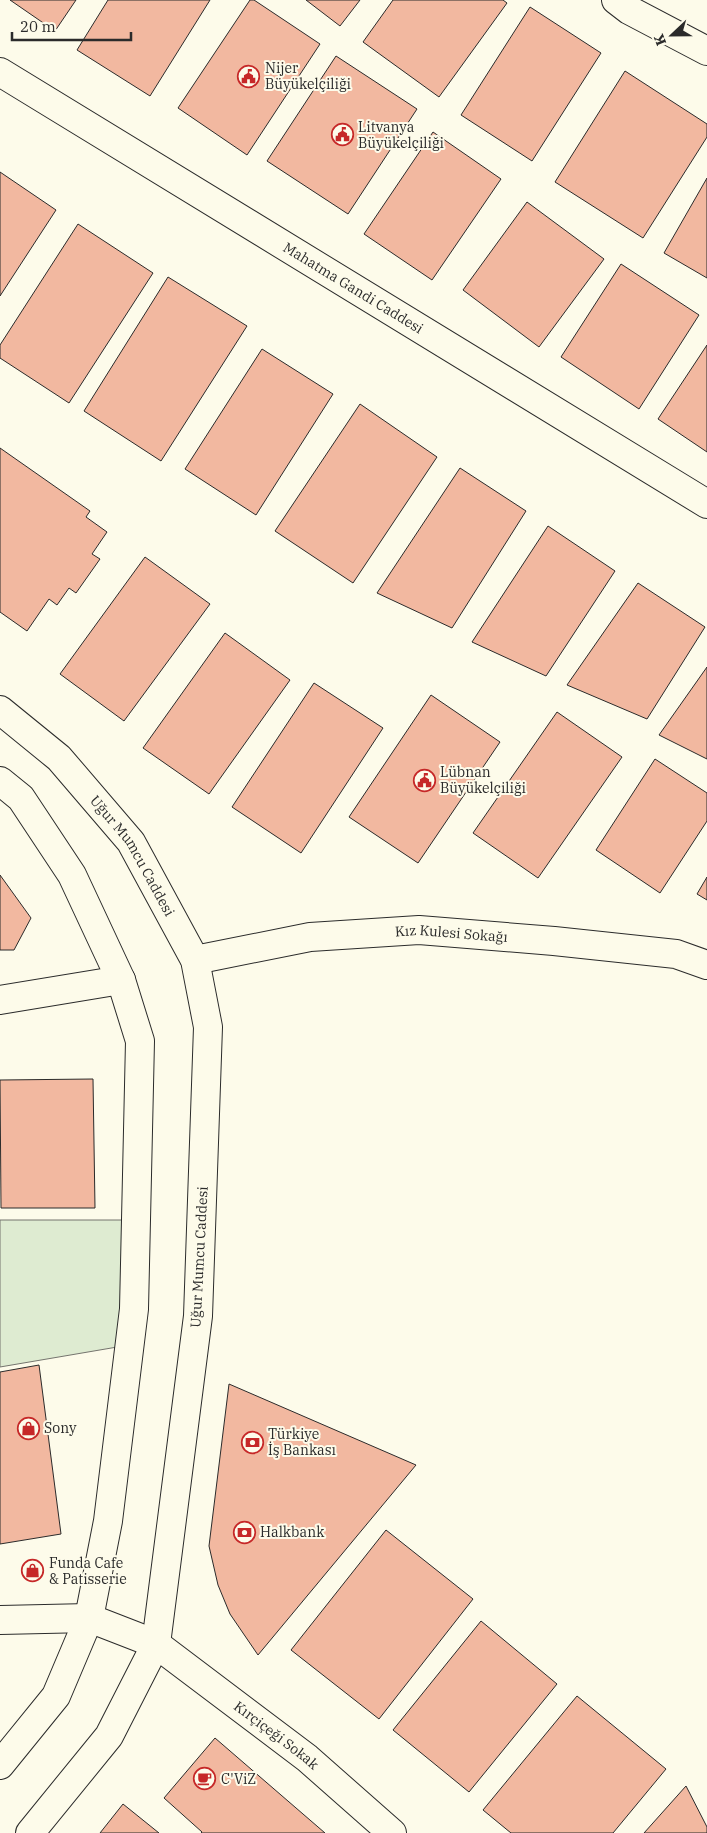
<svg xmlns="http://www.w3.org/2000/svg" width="707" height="1833" font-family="'IBM Plex Serif',serif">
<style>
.green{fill:#deebd1;stroke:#74746e}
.building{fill:#f2b8a0;stroke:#2b2b2b}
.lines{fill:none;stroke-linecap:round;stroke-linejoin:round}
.minor-casing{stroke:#2b2b2b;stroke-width:30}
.major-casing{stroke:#2b2b2b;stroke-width:30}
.minor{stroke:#fdfbea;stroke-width:28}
.major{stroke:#fdfbea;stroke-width:28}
.labels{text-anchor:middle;stroke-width:4;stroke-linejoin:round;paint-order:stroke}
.poi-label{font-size:14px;fill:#2b2b2b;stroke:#fdfbea;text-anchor:start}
.street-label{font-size:14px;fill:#2b2b2b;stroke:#fdfbea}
</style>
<rect width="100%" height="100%" fill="#fdfbea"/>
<path class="green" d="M0 1220H136L129 1345 0 1367Z"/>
<g class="building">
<path d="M10 0H76L55 31Z"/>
<path d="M108 0H210L150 96 77 50Z"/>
<path d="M250 0H254L320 44 247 155 178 108Z"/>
<path d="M306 0H360L340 26Z"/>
<path d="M393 0H503L507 3 439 97 363 42Z"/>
<path d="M530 7 601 53 532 161 461 115Z"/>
<path d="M336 56 417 109 348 214 267 161Z"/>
<path d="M625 71 707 124V137L643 238 555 182Z"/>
<path d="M433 132 501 179 432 280 364 234Z"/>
<path d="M0 172 56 210 0 296Z"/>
<path d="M707 178V278L664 253Z"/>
<path d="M527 202 604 259 539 347 463 290Z"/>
<path d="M78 224 153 273 69 403 0 358V345Z"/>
<path d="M621 264 699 315 639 409 561 357Z"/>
<path d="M168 277 247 326 161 461 84 411Z"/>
<path d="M707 345V452L658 419Z"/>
<path d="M262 349 333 394 256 515 185 469Z"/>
<path d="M360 404 437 457 353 583 275 531Z"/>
<path d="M0 448 90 511 86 517 107 532 92 554 100 559 76 593 69 588 57 605 49 599 27 631 0 612Z"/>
<path d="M460 468 526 511 452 628 377 593Z"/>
<path d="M548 526 615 571 546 676 472 642Z"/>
<path d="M145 557 210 604 124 721 60 674Z"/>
<path d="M638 583 705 627 647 719 567 685Z"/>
<path d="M225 633 290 680 209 794 143 748Z"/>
<path d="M707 667V759L659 735Z"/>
<path d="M314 683 383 728 301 853 232 807Z"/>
<path d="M431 695 500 742 418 863 349 817Z"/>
<path d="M557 712 622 757 538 878 473 833Z"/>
<path d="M655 759 707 793V821L660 893 596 850Z"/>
<path d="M0 875 31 918 14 950H0Z"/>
<path d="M707 877V900L697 894Z"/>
<path d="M93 1079 95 1208H1L0 1080Z"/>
<path d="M39 1365 61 1534 0 1544V1372Z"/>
<path d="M229 1384 416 1465 258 1655 230 1614 218 1585 209 1546Z"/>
<path d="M386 1530 473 1599 379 1719 291 1650Z"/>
<path d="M481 1621 557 1684 469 1792 393 1730Z"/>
<path d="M577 1696 666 1769 613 1833H511L483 1810Z"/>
<path d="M215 1738 325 1833H201L202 1832 164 1798Z"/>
<path d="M686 1786 707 1827V1833H644Z"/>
<path d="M123 1804 159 1833H100Z"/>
</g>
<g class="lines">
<defs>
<g id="minor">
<path d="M616 0 629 10 707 51"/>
<path id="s1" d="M0 72 707 504"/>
<path id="s2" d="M195 960 310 937 419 930 554 941 676 954 707 965"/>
<path d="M0 1000 121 980"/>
<path id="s3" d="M0 1620 89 1618 156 1644 307 1758 392 1833"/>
</g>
<g id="major">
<path id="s4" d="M0 710 59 758 131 842 195 960 208 1027 198 1316 156 1644 109 1736 30 1833"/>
<path d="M0 781 21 798 72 875 121 980 140 1041 134 1309 108 1521 89 1618 56 1696 0 1765"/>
</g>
</defs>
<use href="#minor" class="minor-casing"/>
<use href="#major" class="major-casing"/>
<use href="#minor" class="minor"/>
<use href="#major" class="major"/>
</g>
<defs>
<symbol id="civic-ring" viewBox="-11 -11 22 22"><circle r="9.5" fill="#fdfbea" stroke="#c62828" stroke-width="1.5"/><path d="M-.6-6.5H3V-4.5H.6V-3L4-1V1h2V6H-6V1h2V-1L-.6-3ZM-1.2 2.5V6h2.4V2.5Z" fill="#c62828"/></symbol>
<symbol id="shop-ring" viewBox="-11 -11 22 22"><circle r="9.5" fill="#fdfbea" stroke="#c62828" stroke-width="1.5"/><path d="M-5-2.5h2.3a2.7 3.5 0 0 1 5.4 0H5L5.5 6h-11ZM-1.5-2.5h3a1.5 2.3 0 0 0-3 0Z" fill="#c62828"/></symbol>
<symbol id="bank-ring" viewBox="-11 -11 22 22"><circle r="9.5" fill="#fdfbea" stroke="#c62828" stroke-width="1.5"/><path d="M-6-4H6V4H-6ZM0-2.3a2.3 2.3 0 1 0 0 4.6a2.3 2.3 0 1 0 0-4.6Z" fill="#c62828"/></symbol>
<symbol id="cafe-ring" viewBox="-11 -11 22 22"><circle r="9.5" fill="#fdfbea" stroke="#c62828" stroke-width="1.5"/><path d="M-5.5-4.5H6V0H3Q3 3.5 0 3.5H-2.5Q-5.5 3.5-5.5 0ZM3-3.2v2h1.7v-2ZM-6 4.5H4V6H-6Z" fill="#c62828"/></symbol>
</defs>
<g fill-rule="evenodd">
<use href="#civic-ring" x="236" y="64" width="25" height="25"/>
<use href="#civic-ring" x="330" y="122" width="25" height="25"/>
<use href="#civic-ring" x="412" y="768" width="25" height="25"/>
<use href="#shop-ring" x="16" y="1416" width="25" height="25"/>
<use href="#bank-ring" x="240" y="1430" width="25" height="25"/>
<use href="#bank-ring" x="232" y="1520" width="25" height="25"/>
<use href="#shop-ring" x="20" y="1558" width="25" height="25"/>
<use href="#cafe-ring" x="192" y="1766" width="25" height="25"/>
</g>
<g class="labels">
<g class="poi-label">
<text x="265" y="73">Nijer<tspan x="265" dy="16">Büyükelçiliği</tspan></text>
<text x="358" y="132">Litvanya<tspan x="358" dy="16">Büyükelçiliği</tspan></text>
<text x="440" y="777">Lübnan<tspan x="440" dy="16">Büyükelçiliği</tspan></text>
<text x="44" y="1433">Sony</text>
<text x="268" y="1439">Türkiye<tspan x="268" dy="16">İş Bankası</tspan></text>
<text x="260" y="1537">Halkbank</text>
<text x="49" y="1568">Funda Cafe<tspan x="49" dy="16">&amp; Patisserie</tspan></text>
<text x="221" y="1784">C'ViZ</text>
</g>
<g class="street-label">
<text dy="5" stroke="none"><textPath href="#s1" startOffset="414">Mahatma Gandi Caddesi</textPath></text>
<text dy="5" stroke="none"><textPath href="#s4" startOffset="199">Uğur Mumcu Caddesi</textPath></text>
<text dy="5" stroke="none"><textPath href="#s2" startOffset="259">Kız Kulesi Sokağı</textPath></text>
<text transform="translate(199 1257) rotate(-87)" y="5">Uğur Mumcu Caddesi</text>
<text dy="5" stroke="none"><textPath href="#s3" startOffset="312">Kırçiçeği Sokak</textPath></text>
</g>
</g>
<g transform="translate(672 35) rotate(248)" stroke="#fdfbea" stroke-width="4" paint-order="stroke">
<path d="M0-4L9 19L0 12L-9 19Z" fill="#2b2b2b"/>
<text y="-8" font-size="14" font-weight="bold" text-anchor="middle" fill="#2b2b2b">K</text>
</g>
<path d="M12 32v8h119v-8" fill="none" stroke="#2b2b2b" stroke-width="2.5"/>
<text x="20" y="32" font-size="15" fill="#2b2b2b" stroke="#fdfbea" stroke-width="4" paint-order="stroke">20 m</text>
</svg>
